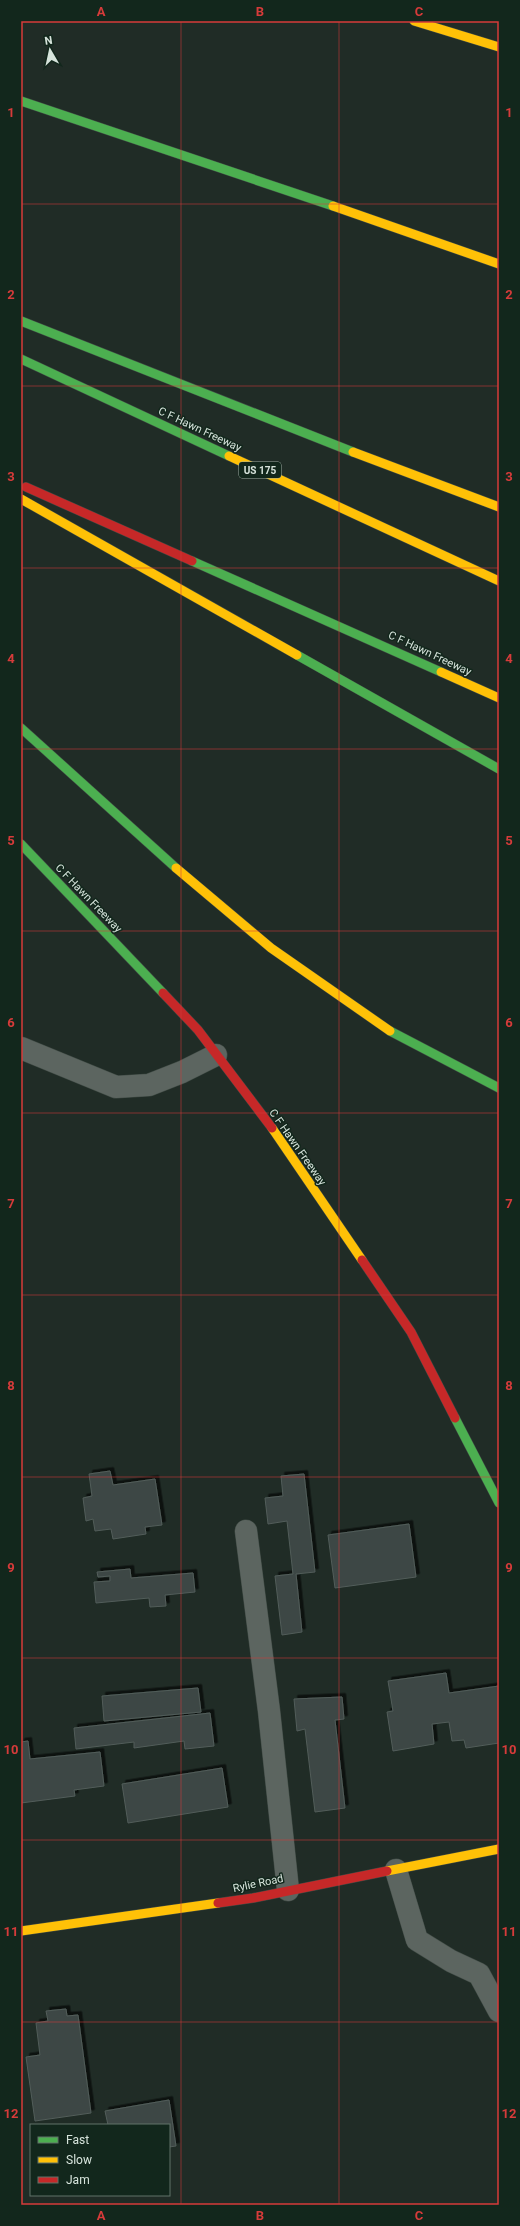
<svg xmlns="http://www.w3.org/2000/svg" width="520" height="2226" font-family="Roboto,sans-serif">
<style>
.building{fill:#3c4744;stroke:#525d5a;filter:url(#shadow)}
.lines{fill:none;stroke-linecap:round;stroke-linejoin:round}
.lane-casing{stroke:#3f4a44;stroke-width:23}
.fast-casing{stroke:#3f4a44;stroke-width:10}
.slow-casing{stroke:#3f4a44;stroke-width:10}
.jam-casing{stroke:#3f4a44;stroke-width:10}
.lane{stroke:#5c6560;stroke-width:22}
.fast{stroke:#4caf50;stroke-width:9}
.slow{stroke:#ffc107;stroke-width:9}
.jam{stroke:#c62828;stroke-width:9}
.grid{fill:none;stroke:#d63b3a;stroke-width:1;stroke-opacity:0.55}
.labels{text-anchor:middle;stroke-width:3;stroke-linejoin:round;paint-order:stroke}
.shield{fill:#12271c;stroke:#9caba2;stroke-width:1}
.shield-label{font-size:10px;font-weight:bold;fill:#d7e4dc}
.street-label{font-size:11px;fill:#d7e4dc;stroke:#12271c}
.neatline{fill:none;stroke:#d63b3a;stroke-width:1.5}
.grid-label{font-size:13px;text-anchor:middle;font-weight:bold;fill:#d63b3a}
</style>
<defs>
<filter id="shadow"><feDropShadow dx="3.5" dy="-3.5" stdDeviation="0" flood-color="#0009"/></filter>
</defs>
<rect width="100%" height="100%" fill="#202c26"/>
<g class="building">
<path d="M110 1471 113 1485 155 1479 162 1525 145 1527 146 1534 113 1539 111 1529 95 1531 93 1519 86 1521 83 1498 92 1496 89 1474Z"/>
<path d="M304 1474 315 1572 296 1574 302 1632 282 1635 275 1576 293 1574 287 1521 268 1524 265 1498 283 1496 281 1476Z"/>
<path d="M409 1524 416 1577 335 1588 328 1535Z"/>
<path d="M130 1569 131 1578 193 1573 195 1592 165 1595 166 1606 150 1607 149 1598 96 1603 94 1582 110 1581V1576L98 1577 97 1572Z"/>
<path d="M446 1673 449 1693 499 1686V1743L466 1748 464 1740 452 1741 449 1722 432 1724 434 1744 393 1751 387 1712 393 1711 388 1681Z"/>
<path d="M198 1688 201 1712 104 1721 102 1696Z"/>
<path d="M342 1697 344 1719 335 1720 345 1808 315 1812 305 1729 297 1731 294 1699Z"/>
<path d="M210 1713 214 1746 185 1749 184 1741 134 1748V1742L76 1749 74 1728Z"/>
<path d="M28 1741 30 1759 100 1752 104 1786 74 1790 75 1796 21 1803V1742Z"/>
<path d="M222 1768 228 1807 128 1823 122 1784Z"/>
<path d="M66 2009 67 2016 78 2015 91 2113 35 2121 26 2057 40 2055 36 2023 48 2021 46 2011Z"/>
<path d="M169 2100 176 2146 169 2147V2125H108L105 2111Z"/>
</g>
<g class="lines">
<defs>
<g id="lane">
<path d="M21 1048 116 1087 149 1085 182 1072 216 1055"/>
<path d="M246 1531 269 1711 288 1890"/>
<path d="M396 1870 417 1940 451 1961 479 1974 499 2011"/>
</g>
<g id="fast">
<path d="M21 101 333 206"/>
<path d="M21 321 353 452"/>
<path d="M21 359 229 456"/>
<path d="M192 561 441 672"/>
<path d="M297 655 499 769"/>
<path d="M21 728 176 868"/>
<path d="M21 844 163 993"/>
<path d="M390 1031 499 1088"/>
<path d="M455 1418 499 1503"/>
</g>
<g id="slow">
<path d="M414 21 499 47"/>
<path d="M333 206 499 264"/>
<path d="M353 452 499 507"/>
<path d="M229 456 499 581"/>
<path d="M21 499 297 655"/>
<path d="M441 672 499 698"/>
<path d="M176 868 271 948 390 1031"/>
<path d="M272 1128 362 1260"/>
<path d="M387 1871 499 1849"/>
<path d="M21 1931 218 1903"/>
</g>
<g id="jam">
<path d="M26 487 192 561"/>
<path d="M163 993 198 1030 272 1128"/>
<path d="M362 1260 411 1332 455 1418"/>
<path d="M218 1903 253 1898 387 1871"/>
</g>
</defs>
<use href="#lane" class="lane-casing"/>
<use href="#fast" class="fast-casing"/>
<use href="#slow" class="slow-casing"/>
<use href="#jam" class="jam-casing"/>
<use href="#lane" class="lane"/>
<use href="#fast" class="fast"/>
<use href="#slow" class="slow"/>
<use href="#jam" class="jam"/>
</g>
<path class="grid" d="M181 21V2205M339 21V2205M21 204H499M21 386H499M21 568H499M21 749H499M21 931H499M21 1113H499M21 1295H499M21 1477H499M21 1658H499M21 1840H499M21 2022H499"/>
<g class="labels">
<rect class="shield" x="239" y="462" width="42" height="16" rx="3"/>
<g class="shield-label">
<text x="260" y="474">US 175</text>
</g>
<g class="street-label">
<text transform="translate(200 429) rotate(25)" y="4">C F Hawn Freeway</text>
<text transform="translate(430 653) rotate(25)" y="4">C F Hawn Freeway</text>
<text transform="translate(89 898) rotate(46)" y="4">C F Hawn Freeway</text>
<text transform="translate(298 1147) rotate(55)" y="4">C F Hawn Freeway</text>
<text transform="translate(258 1883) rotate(-12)" y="4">Rylie Road</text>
</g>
</g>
<rect width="520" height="2226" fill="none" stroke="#12271c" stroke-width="44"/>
<rect x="30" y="2124" width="140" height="72" fill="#12271c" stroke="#617369"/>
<rect x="38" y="2137" width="20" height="6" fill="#4caf50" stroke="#617369"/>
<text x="66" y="2144" font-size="12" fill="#d7e4dc">Fast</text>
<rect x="38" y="2157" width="20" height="6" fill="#ffc107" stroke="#617369"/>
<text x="66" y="2164" font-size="12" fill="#d7e4dc">Slow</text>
<rect x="38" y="2177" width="20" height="6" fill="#c62828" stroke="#617369"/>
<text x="66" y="2184" font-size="12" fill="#d7e4dc">Jam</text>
<g transform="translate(50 50) rotate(351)" stroke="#12271c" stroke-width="3" paint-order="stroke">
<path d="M0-3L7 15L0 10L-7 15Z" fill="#d7e4dc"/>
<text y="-6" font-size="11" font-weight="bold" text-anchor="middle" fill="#d7e4dc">N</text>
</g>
<rect x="22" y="22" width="476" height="2182" class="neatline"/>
<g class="grid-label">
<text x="101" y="16">A</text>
<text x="260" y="16">B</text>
<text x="419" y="16">C</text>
<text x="11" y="117">1</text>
<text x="509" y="117">1</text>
<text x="11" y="299">2</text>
<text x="509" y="299">2</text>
<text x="11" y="481">3</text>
<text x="509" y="481">3</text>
<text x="11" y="663">4</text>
<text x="509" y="663">4</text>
<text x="11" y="845">5</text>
<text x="509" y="845">5</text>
<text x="11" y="1027">6</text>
<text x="509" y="1027">6</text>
<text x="11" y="1208">7</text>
<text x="509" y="1208">7</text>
<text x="11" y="1390">8</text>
<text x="509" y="1390">8</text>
<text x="11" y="1572">9</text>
<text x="509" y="1572">9</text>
<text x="11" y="1754">10</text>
<text x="509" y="1754">10</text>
<text x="11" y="1936">11</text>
<text x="509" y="1936">11</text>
<text x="11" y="2118">12</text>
<text x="509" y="2118">12</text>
<text x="101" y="2220">A</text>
<text x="260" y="2220">B</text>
<text x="419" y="2220">C</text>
</g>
</svg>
